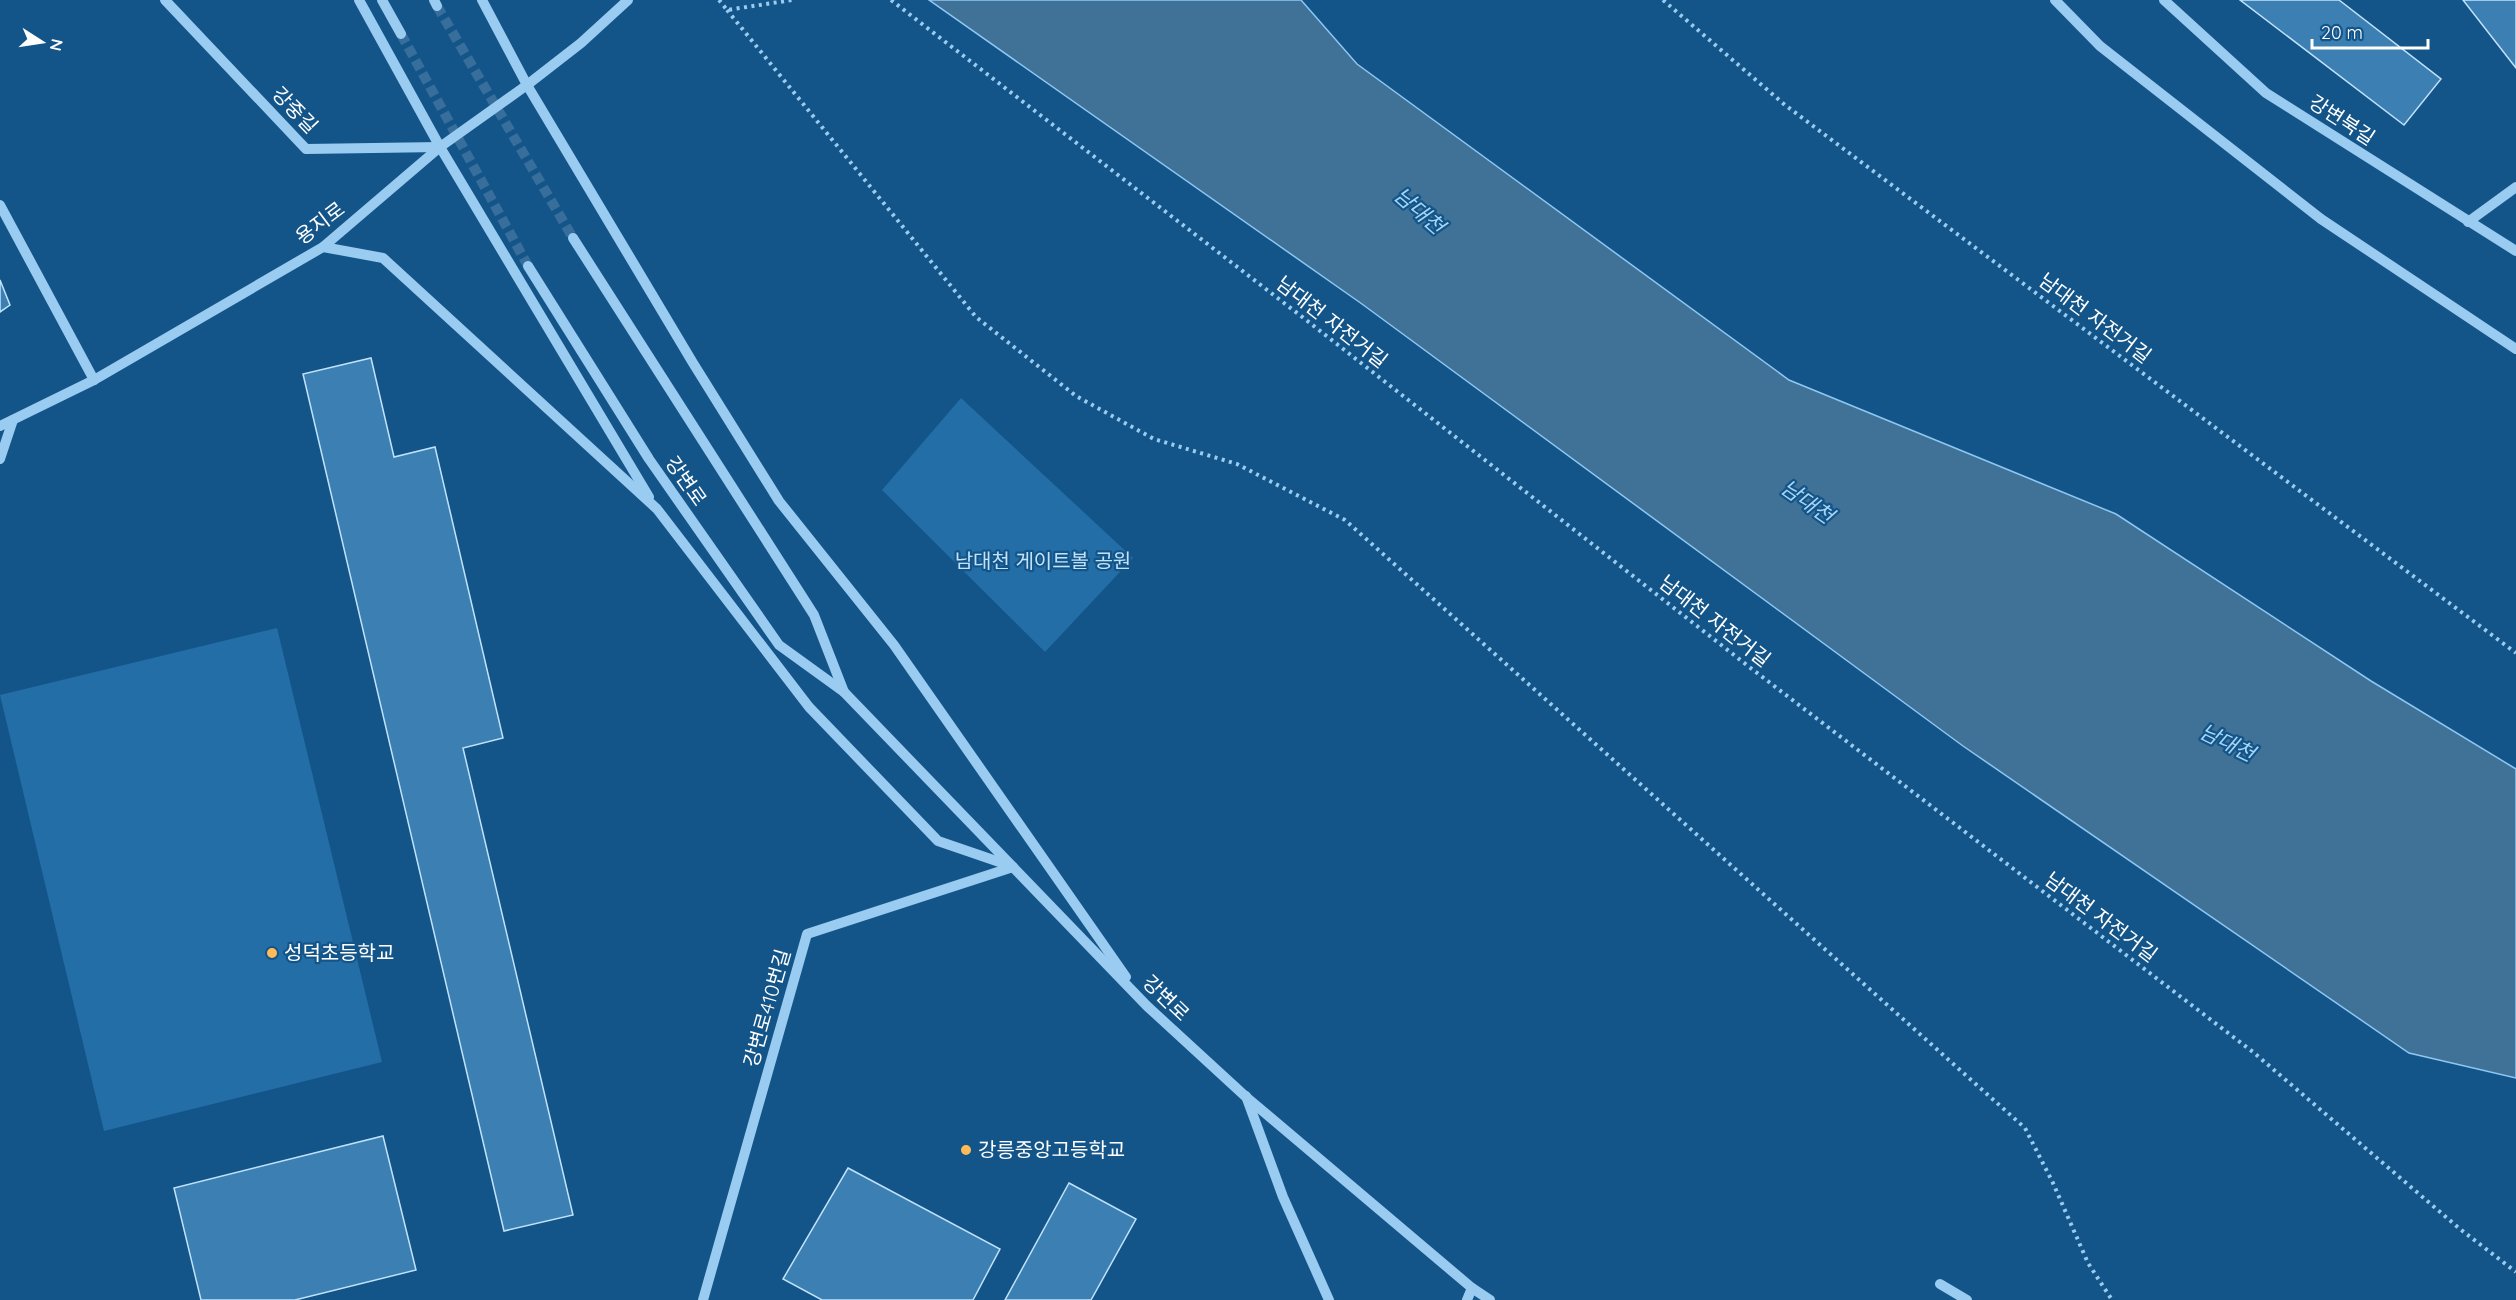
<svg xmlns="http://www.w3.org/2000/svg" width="2516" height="1300" font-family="Quicksand,'Noto Sans KR',sans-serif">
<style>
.green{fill:#236ea7}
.water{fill:#407197;stroke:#8cc8f3;stroke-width:1.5}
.building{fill:#3c7fb2;stroke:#c0e2fb;stroke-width:1.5}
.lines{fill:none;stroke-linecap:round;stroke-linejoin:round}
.minor-tunnel{stroke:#376e9b;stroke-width:10;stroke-dasharray:10 5;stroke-linecap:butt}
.path{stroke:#9acbf0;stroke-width:4;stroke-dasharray:3 4.5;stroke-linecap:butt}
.minor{stroke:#9acbf0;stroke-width:10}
.poi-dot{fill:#ffbb58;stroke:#145589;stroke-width:2}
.labels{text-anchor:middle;stroke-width:4.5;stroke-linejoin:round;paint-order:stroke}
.street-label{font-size:20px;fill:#fff;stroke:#145589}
.park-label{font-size:20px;fill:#c0e2fb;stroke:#145589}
.poi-label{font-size:20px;fill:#fff;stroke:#145589;text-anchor:start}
.water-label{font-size:21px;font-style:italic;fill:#a5d5f7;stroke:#145589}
</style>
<rect width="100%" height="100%" fill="#145589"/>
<g class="green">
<path d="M961 398 1133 558 1045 652 882 490Z"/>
<path d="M277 628 382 1062 104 1131 0 695Z"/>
</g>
<path class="water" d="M929 0H1301L1357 64 1789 380 2116 514 2371 681 2516 769V1078L2409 1053 1963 746 1362 304Z"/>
<g class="building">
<path d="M2240 0H2339L2441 79 2404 125Z"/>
<path d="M2463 0H2516V68Z"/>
<path d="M0 280 10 305 0 312Z"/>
<path d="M371 358 394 457 435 447 503 738 463 748 573 1215 504 1231 303 374Z"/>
<path d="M383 1136 416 1270 295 1300H201L174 1188Z"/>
<path d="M848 1168 1000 1249 973 1300H822L783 1279Z"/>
<path d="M1069 1183 1136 1219 1091 1300H1005Z"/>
</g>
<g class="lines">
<g class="minor-tunnel">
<path d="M437 6 573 238"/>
<path d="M401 34 528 266"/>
</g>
<g class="path">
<path d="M719 0 727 10 792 0"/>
<path d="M891 0 1310 323 1748 666 2253 1052 2460 1229 2516 1272"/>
<path d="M1663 0 1785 105 2516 653"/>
<path d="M727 10 976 317 1076 396 1154 439 1237 464 1345 520 2025 1128 2053 1183 2088 1263 2112 1300"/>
</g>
<g class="minor">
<path d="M165 0 306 149 440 147"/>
<path d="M359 0 440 147 649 497"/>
<path d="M382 0 401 34"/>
<path d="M434 0 437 6"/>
<path d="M482 0 527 85 693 363 779 501 894 645 1126 977"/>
<path d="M2055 0 2100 46 2321 219 2516 349"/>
<path d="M2164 0 2266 93 2516 251"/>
<path d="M0 205 94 380"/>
<path d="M2468 222 2516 187"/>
<path d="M573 238 814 615 844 692"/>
<path d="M323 247 383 258 657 509 809 707 938 841 1011 866"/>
<path d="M528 266 649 459 779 645 844 692 1147 1006 1245 1096 1472 1288 1490 1300"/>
<path d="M0 426 94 380 323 247 440 147 527 85 581 43 628 0"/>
<path d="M0 459 13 420"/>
<path d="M1246 1096 1283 1197 1329 1300"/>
<path d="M1940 1284 1967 1300"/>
<path d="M703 1300 807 934 1013 867"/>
<path d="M1467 1300 1472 1288"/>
</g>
</g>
<g class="poi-dot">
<circle cx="272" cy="953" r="6"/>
<circle cx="966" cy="1150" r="6"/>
</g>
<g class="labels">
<g class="street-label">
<text transform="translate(295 110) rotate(46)" y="7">강중길</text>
<text transform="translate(2342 120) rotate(33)" y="7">강변북길</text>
<text transform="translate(320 223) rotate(-37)" y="7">용지로</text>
<text transform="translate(2095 318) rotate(37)" y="7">남대천 자전거길</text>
<text transform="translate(1332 322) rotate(38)" y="7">남대천 자전거길</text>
<text transform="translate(686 481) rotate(55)" y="7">강변로</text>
<text transform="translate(1715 621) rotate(38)" y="7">남대천 자전거길</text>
<text transform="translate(2101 917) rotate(37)" y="7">남대천 자전거길</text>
<text transform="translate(1166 998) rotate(44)" y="7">강변로</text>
<text transform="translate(767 1008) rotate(-74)" y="7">강변로410번길</text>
</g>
<g class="park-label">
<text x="1043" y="568">남대천 게이트볼 공원</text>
</g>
<g class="poi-label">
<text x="284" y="960">성덕초등학교</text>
<text x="978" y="1157">강릉중앙고등학교</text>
</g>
<g class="water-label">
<text transform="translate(1419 211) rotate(41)" y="7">남대천</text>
<text transform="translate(1807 502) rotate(35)" y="7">남대천</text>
<text transform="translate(2227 743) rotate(26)" y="7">남대천</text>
</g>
</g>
<g transform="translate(42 42) rotate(102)" stroke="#145589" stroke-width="4.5" paint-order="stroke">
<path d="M0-4.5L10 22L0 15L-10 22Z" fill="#ffffff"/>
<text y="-9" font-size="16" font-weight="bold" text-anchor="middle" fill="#ffffff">N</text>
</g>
<path d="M2312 39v9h116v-9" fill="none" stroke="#ffffff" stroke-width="3"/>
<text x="2321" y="39" font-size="18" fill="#ffffff" stroke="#145589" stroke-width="4.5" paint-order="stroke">20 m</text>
</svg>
